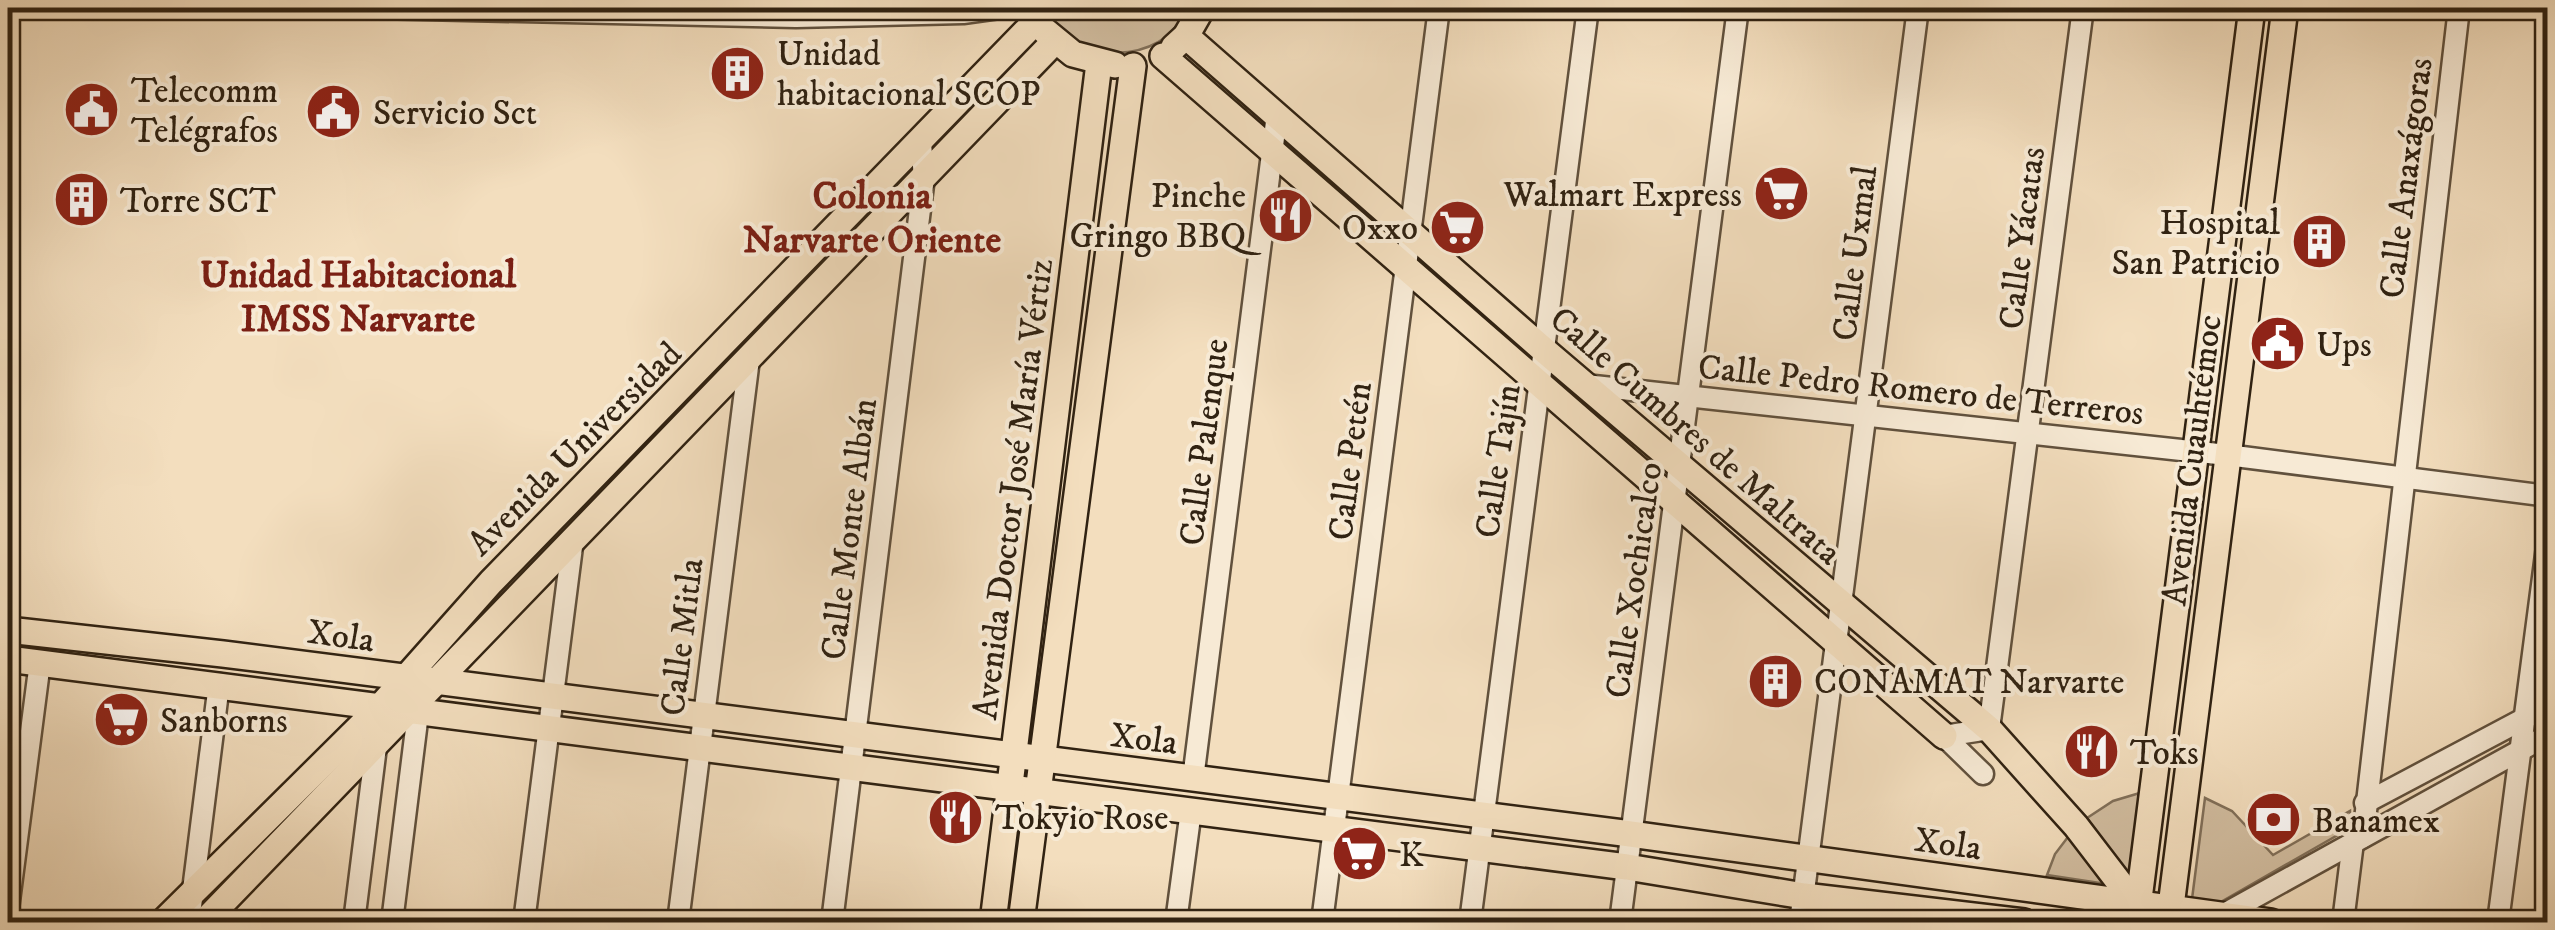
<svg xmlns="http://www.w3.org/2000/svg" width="2555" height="930" font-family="'IM FELL DW Pica',serif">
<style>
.green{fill:#d2bea1;stroke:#81705a;stroke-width:2.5}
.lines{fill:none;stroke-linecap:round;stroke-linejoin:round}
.minor-casing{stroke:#61513d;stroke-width:25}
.major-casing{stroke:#302212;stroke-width:30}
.minor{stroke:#f7ead5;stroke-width:20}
.major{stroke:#f3debe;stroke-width:25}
.labels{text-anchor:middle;stroke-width:8;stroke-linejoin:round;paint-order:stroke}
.poi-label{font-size:35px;fill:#302212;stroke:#f7ead5;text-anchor:start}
.street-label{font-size:35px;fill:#302212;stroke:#f7ead5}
.neighbourhood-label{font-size:38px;font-weight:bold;fill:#7a1f14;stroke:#f7ead5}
</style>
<rect width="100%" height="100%" fill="#f3debe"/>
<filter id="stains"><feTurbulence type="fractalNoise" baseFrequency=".002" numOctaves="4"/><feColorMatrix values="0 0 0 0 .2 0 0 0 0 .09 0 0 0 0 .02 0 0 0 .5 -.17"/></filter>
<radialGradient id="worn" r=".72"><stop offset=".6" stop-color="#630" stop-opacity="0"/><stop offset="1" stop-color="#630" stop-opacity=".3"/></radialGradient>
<g class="green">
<path d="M1043 8H1189C1162 69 1070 66 1043 8Z"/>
<path d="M2143 792 2134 883 2087 818 2113 801Z"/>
<path d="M2205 798 2232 811 2273 855 2350 811V828L2219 903 2192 899Z"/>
<path d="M2071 833 2113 885 2047 875 2055 854Z"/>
</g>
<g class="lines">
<defs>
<g id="minor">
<path d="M8 8H34"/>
<path d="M375 8 796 17 963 13 999 8"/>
<path d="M1585 385 2227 455 2548 496"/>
<path d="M1944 736 1989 729 2083 8"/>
<path d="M1944 736 1983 774"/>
<path d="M1193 779 1277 114"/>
<path d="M2365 803 2548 706"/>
<path d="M2363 837 2459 8"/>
<path d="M8 909 40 662"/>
<path d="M2217 918 2548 735"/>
<path d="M189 922 219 684"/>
<path d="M354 922 377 739"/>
<path d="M392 922 418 713"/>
<path d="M524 922 573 539"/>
<path d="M678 922 749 359"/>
<path d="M832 922 924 177 921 144"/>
<path d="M1176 922 1191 810"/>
<path d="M1322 922 1439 8"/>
<path d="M1470 922 1588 8"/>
<path d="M1620 922 1738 8"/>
<path d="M1800 922 1918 8"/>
<path d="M2343 922 2353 842"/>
<path d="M2498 922 2548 539"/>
</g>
<g id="major">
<path d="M1045 31 1073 54 1115 65"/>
<path d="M1186 36 1545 351 1989 729 2076 826 2138 907"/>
<path d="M1174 47 1186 36 1202 8"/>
<path d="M1163 56 1944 736"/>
<path d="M8 630 223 654 1623 833 2271 922"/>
<path d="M8 659 1627 867 1804 896 2024 922"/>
<path d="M2138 907 2252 8"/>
<path d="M163 922 379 708 491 582 1036 21"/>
<path d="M204 922 1054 42"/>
<path d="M993 922 1099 63"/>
<path d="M1021 922 1133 66"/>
<path d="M2169 922 2285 8"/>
</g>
</defs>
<use href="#minor" class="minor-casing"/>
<use href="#major" class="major-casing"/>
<use href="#minor" class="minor"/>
<use href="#major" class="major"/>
</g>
<defs>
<symbol id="building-disc" viewBox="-11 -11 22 22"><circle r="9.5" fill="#8f2418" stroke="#f7ead5"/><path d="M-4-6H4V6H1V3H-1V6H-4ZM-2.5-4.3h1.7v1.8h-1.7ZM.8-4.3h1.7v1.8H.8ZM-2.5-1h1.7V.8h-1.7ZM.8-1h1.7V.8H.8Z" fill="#fff"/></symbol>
<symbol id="civic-disc" viewBox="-11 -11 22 22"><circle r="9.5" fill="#8f2418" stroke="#f7ead5"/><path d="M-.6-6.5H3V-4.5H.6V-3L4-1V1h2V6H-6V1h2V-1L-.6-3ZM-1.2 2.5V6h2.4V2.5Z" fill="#fff"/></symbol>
<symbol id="supermarket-disc" viewBox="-11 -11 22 22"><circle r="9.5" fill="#8f2418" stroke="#f7ead5"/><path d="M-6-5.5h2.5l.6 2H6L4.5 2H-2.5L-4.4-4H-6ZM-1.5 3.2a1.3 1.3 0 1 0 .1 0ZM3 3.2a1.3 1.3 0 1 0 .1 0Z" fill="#fff"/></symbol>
<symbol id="restaurant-disc" viewBox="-11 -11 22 22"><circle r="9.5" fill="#8f2418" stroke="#f7ead5"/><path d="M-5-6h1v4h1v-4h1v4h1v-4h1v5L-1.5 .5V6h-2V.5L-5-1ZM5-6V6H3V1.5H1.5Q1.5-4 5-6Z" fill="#fff"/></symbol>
<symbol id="bank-disc" viewBox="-11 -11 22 22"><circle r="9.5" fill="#8f2418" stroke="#f7ead5"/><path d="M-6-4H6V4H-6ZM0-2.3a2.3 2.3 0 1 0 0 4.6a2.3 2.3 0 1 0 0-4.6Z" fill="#fff"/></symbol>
</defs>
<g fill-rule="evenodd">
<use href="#building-disc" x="706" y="42" width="63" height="63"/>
<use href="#civic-disc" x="60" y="78" width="63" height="63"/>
<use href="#civic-disc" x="302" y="80" width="63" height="63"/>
<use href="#supermarket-disc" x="1750" y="162" width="63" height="63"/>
<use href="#building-disc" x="50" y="168" width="63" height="63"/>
<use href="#restaurant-disc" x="1254" y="184" width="63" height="63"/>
<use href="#supermarket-disc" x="1426" y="196" width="63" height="63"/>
<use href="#building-disc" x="2288" y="210" width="63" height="63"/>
<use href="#civic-disc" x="2246" y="312" width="63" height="63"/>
<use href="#building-disc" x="1744" y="650" width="63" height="63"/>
<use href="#supermarket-disc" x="90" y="688" width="63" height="63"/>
<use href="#restaurant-disc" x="2060" y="720" width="63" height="63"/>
<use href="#restaurant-disc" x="924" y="786" width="63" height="63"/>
<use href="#bank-disc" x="2242" y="788" width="63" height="63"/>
<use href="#supermarket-disc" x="1328" y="822" width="63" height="63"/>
</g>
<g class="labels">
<g class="poi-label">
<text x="777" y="65">Unidad<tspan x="777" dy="40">habitacional SCOP</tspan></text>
<text x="131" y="102">Telecomm<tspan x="131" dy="40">Telégrafos</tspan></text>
<text x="373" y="124">Servicio Sct</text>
<text x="1742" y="206" text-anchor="end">Walmart Express</text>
<text x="1246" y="207" text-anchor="end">Pinche<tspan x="1246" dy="40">Gringo BBQ</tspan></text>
<text x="120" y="212">Torre SCT</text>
<text x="2280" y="234" text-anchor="end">Hospital<tspan x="2280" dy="40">San Patricio</tspan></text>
<text x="1418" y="239" text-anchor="end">Oxxo</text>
<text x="2316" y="356">Ups</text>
<text x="1814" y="693">CONAMAT Narvarte</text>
<text x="160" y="732">Sanborns</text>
<text x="2130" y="764">Toks</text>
<text x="995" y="829">Tokyio Rose</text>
<text x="2312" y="832">Banamex</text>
<text x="1399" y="866">K</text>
</g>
<g class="street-label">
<text transform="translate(2405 178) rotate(-83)" y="12">Calle Anaxágoras</text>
<text transform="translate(2021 238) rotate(-83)" y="12">Calle Yácatas</text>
<text transform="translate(1854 253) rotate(-83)" y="12">Calle Uxmal</text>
<text transform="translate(1921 389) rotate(6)" y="12">Calle Pedro Romero de Terreros</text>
<text transform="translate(1696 435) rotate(41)" y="12">Calle Cumbres de Maltrata</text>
<text transform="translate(1203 442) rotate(-83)" y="12">Calle Palenque</text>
<text transform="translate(574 448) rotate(-45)" y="12">Avenida Universidad</text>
<text transform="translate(2191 460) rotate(-83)" y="12">Avenida Cuauhtémoc</text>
<text transform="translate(1349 461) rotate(-83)" y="12">Calle Petén</text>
<text transform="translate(1497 461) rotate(-82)" y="12">Calle Tajín</text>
<text transform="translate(1012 489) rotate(-83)" y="12">Avenida Doctor José María Vértiz</text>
<text transform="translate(848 529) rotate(-83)" y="12">Calle Monte Albán</text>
<text transform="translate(1633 580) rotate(-82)" y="12">Calle Xochicalco</text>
<text transform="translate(341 635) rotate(8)" y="12">Xola</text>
<text transform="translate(681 637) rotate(-83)" y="12">Calle Mitla</text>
<text transform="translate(1144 738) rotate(7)" y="12">Xola</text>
<text transform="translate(1948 843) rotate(8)" y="12">Xola</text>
</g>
<g class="neighbourhood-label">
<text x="872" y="208">Colonia<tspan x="872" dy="44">Narvarte Oriente</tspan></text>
<text x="358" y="287">Unidad Habitacional<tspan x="358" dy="44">IMSS Narvarte</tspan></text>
</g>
</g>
<rect width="2555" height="930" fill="none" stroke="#f3debe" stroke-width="40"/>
<rect x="10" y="10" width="2535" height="910" fill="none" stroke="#302212" stroke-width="5"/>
<rect x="20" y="20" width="2515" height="890" fill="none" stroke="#302212" stroke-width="2.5"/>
<rect width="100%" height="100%" filter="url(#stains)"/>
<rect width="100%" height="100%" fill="url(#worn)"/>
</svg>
